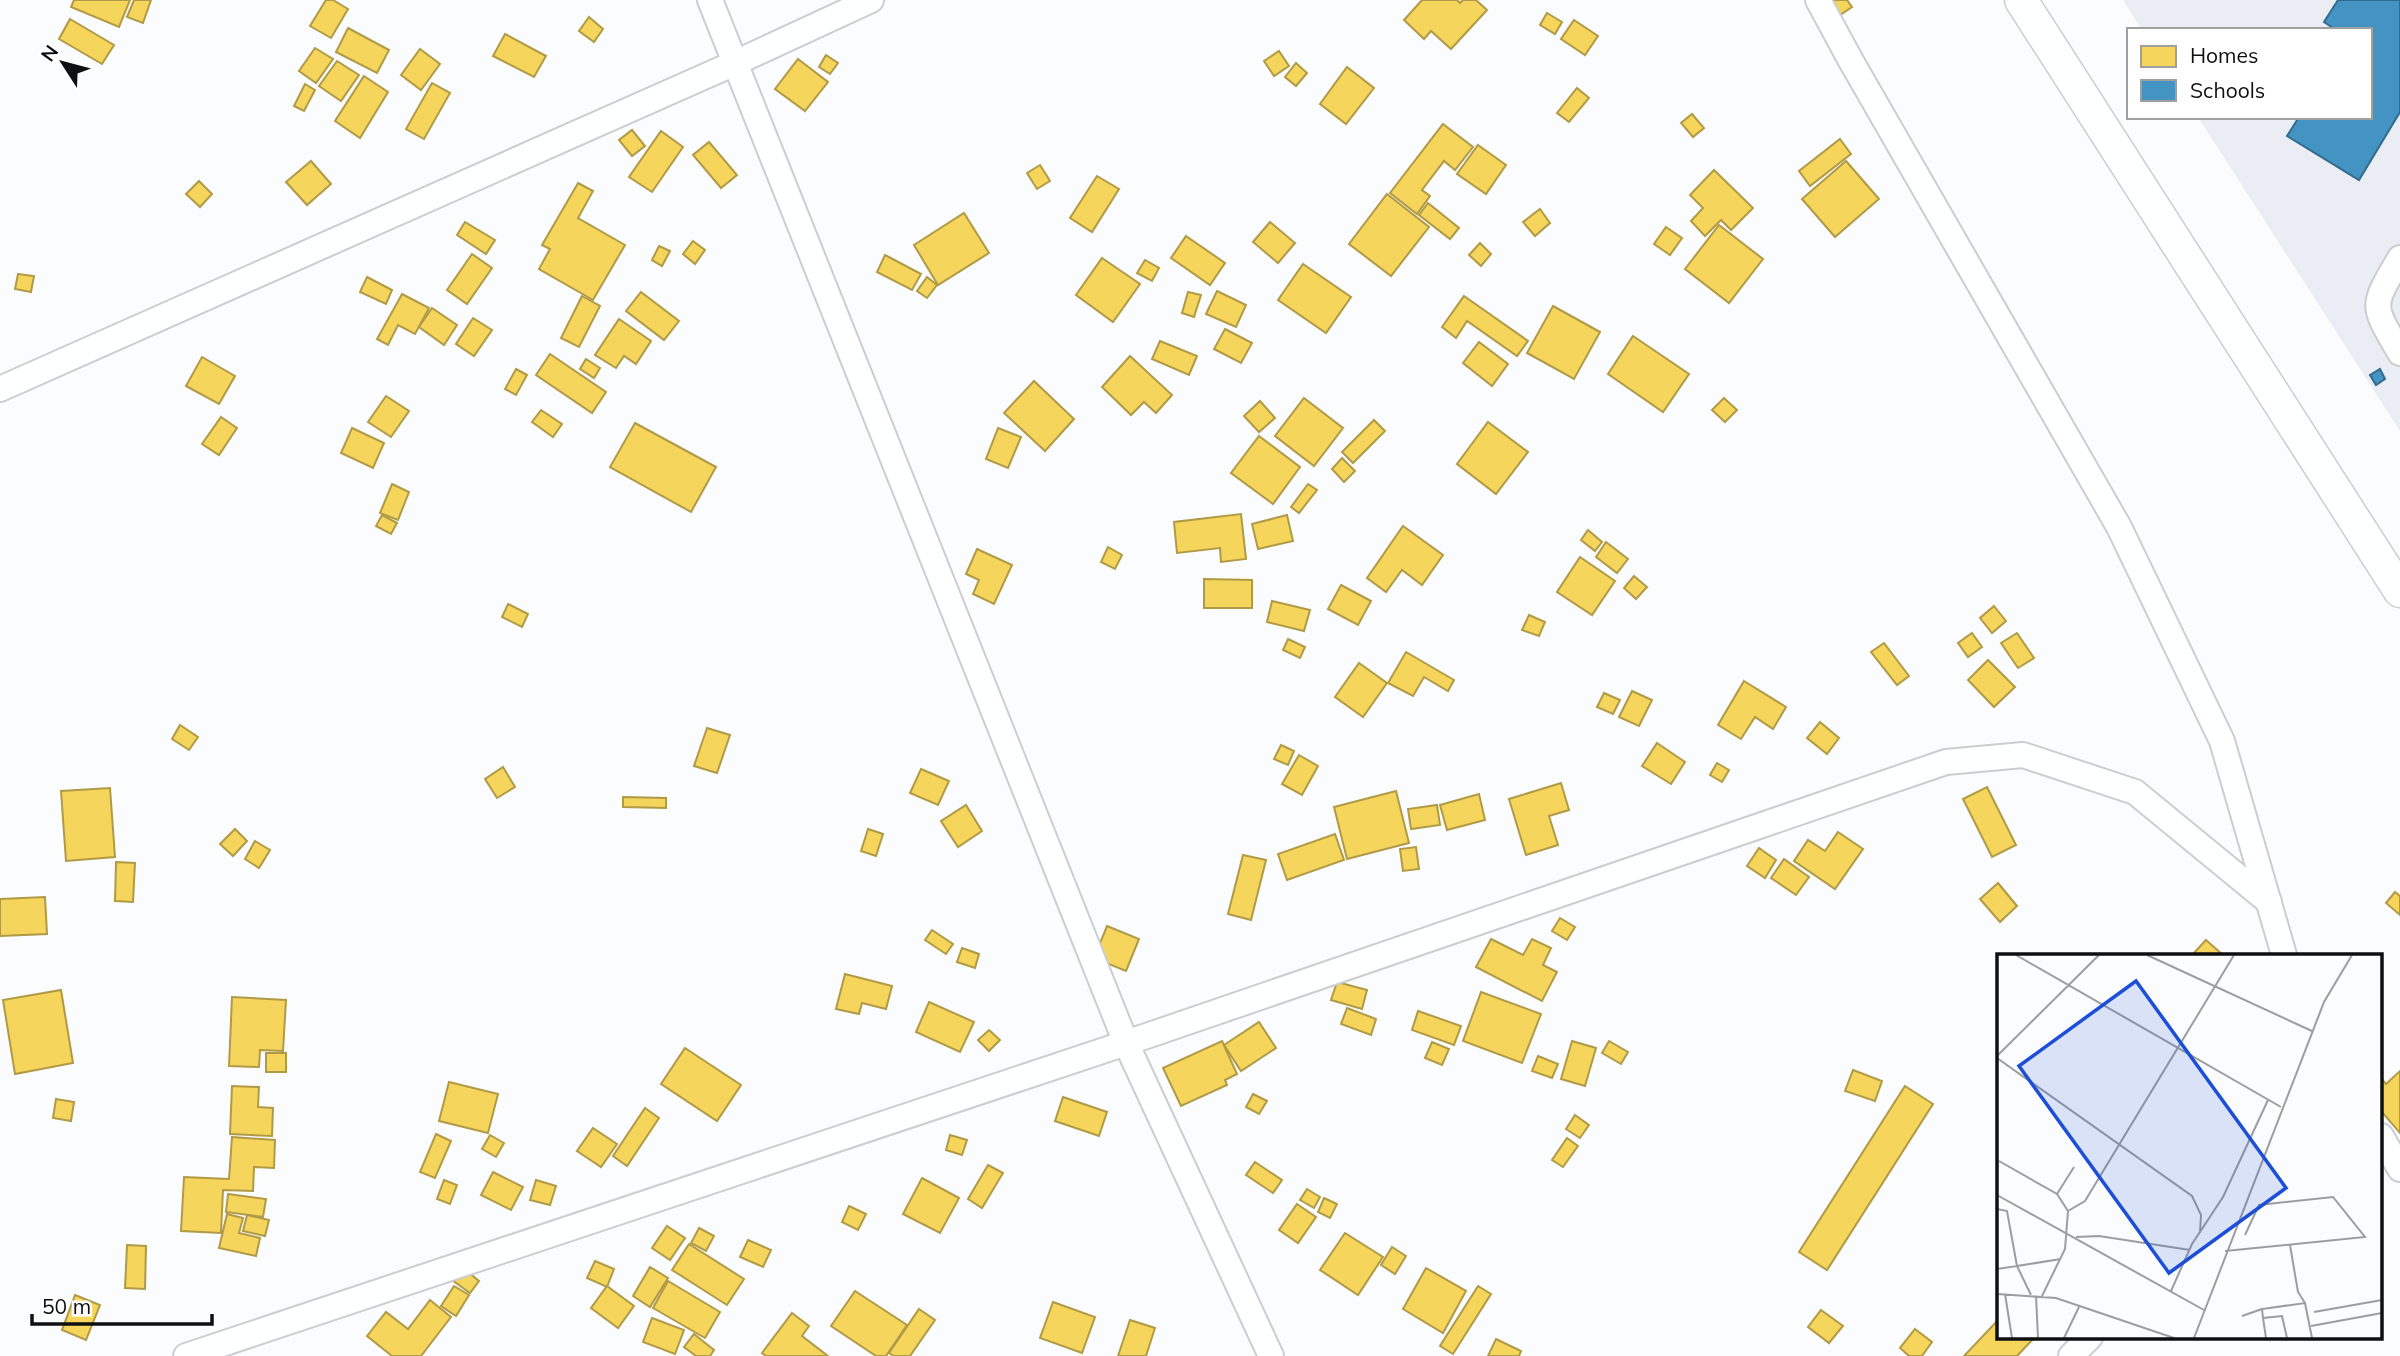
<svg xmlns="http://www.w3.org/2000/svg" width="2400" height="1356" font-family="Mulish,sans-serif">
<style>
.built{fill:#eaedf4}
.homes{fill:#f6d55c;stroke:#b09a46;stroke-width:2}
.schools{fill:#4393c3;stroke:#336b8e;stroke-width:2}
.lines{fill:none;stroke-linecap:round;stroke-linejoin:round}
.minor-casing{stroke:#cccdcf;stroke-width:28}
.tertiary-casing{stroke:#cccdcf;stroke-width:35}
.minor{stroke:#feffff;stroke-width:24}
.tertiary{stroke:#feffff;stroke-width:32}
.inset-road{fill:none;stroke:#9c9d9f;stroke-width:2}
.view{fill:#1d4ed8;fill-opacity:0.15;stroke:#1d4ed8;stroke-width:3.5}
.inset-edge{fill:none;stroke:#0e0f11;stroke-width:3.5}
</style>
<rect width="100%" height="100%" fill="#fbfcfd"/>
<path class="built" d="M2123 0H2400V431L2198 117H2370V30H2142Z"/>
<g class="homes">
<path d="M74 0H130L119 27 71 7Z"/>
<path d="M134 0H151L143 23 127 17Z"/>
<path d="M326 0H333L348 9 331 38 310 26Z"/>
<path d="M1422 0H1457L1460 3 1463 0H1476L1487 10 1451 49 1431 31 1424 39 1404 20Z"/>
<path d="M1817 0H1847L1852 7 1831 21Z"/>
<path d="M1547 13 1562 22 1555 34 1540 25Z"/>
<path d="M589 17 603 29 594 42 579 31Z"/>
<path d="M70 19 114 45 102 64 59 39Z"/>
<path d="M1574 20 1598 36 1585 55 1561 39Z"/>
<path d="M348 28 389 50 377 73 336 52Z"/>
<path d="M505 34 546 56 534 77 493 56Z"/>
<path d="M315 48 333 59 316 83 299 71Z"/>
<path d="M420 49 440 64 421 90 401 75Z"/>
<path d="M1279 51 1289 66 1274 76 1264 61Z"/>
<path d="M826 55 838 63 830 74 819 67Z"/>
<path d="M798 59 828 82 805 111 775 89Z"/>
<path d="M337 61 359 75 341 101 319 86Z"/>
<path d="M1296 63 1307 73 1296 86 1285 77Z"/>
<path d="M1347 67 1374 88 1346 124 1320 104Z"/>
<path d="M364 76 388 92 360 138 335 121Z"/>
<path d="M432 83 450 93 424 139 406 129Z"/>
<path d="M305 84 315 90 304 111 294 106Z"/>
<path d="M1577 88 1589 98 1569 122 1557 113Z"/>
<path d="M1692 114 1704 128 1693 137 1681 123Z"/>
<path d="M1443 124 1473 147 1455 170 1444 161 1422 190 1430 196 1417 214 1390 193Z"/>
<path d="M632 130 645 146 632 156 619 140Z"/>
<path d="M661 131 683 147 652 192 629 177Z"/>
<path d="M1840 139 1851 154 1810 186 1799 171Z"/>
<path d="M709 142 737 175 721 188 693 155Z"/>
<path d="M1478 145 1506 165 1486 194 1457 174Z"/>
<path d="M311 161 331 184 307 205 286 182Z"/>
<path d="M1846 161 1879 199 1835 237 1802 199Z"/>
<path d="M1040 165 1050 181 1037 189 1027 173Z"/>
<path d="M1714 170 1753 208 1731 230 1721 220 1705 236 1691 221 1703 208 1690 195Z"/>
<path d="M1097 176 1119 189 1092 232 1070 218Z"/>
<path d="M199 181 212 194 200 207 186 194Z"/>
<path d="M578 183 593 191 578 218 625 245 593 300 539 269 550 249 542 245Z"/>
<path d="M1387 194 1429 227 1391 276 1349 244Z"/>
<path d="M1428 203 1459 228 1450 239 1419 215Z"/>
<path d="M1540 209 1550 223 1535 236 1523 222Z"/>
<path d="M964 213 989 253 938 285 914 245Z"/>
<path d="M465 222 495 240 486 254 457 235Z"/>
<path d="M1270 222 1295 243 1278 263 1253 242Z"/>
<path d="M1719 225 1763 259 1729 303 1685 269Z"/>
<path d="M1666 227 1682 238 1670 255 1654 244Z"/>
<path d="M1186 236 1225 263 1210 285 1171 258Z"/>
<path d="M693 241 705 250 695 264 683 254Z"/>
<path d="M1480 243 1491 254 1481 266 1469 255Z"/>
<path d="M659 246 670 251 662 266 652 260Z"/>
<path d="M472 254 492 268 467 304 447 290Z"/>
<path d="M885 255 921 274 912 290 877 272Z"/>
<path d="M1102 258 1140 284 1113 322 1076 295Z"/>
<path d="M1145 260 1159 268 1152 281 1137 273Z"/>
<path d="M1303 264 1351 297 1326 333 1278 300Z"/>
<path d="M18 274 34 276 31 292 15 289Z"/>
<path d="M367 277 392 290 386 304 360 292Z"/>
<path d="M927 277 937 285 927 298 917 291Z"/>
<path d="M1217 291 1246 305 1236 327 1206 314Z"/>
<path d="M641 292 679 321 664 340 626 311Z"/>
<path d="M1188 292 1201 295 1194 317 1182 313Z"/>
<path d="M402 294 429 308 415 334 398 325 388 345 377 339Z"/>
<path d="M582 296 600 306 579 347 561 338Z"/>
<path d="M1464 296 1528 341 1517 356 1467 321 1456 338 1442 327Z"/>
<path d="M1553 306 1600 332 1574 379 1527 353Z"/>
<path d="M432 308 457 325 444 345 419 327Z"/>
<path d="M473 318 492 330 474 356 456 344Z"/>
<path d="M619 319 651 341 636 364 624 356 616 368 595 355Z"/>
<path d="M1225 329 1252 343 1241 363 1214 349Z"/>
<path d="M1633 336 1689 374 1663 412 1608 374Z"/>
<path d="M1160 341 1197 356 1189 375 1152 359Z"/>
<path d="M1479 342 1508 364 1492 386 1463 363Z"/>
<path d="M550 354 606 392 592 413 536 375Z"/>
<path d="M1130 356 1172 395 1156 413 1144 402 1131 415 1102 387Z"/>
<path d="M202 357 235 376 219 404 186 386Z"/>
<path d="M586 359 600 368 594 378 580 369Z"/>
<path d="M516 369 527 375 516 395 505 389Z"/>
<path d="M1034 381 1074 419 1045 451 1004 413Z"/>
<path d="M386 396 409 411 391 437 368 422Z"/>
<path d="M1304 398 1343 428 1314 466 1275 436Z"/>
<path d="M1724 398 1737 410 1725 422 1712 410Z"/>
<path d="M1260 401 1275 418 1259 432 1244 416Z"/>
<path d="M541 410 562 424 553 437 532 422Z"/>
<path d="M221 417 237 428 219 455 202 444Z"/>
<path d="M1374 420 1385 431 1353 463 1342 452Z"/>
<path d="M1488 422 1528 452 1496 494 1457 464Z"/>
<path d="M635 423 716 467 691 512 610 467Z"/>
<path d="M352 428 384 443 373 468 341 453Z"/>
<path d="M998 428 1021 437 1008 468 986 459Z"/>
<path d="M1259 436 1300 467 1273 504 1231 473Z"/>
<path d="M1342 458 1355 471 1344 482 1332 469Z"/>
<path d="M392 484 409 492 398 520 380 513Z"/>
<path d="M1308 484 1317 490 1299 513 1291 507Z"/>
<path d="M1241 514 1246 559 1221 562 1220 548 1177 553 1174 522Z"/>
<path d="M382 515 397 523 391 534 376 526Z"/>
<path d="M1287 515 1293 541 1258 549 1252 524Z"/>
<path d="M1403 526 1443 555 1422 585 1402 570 1386 592 1367 578Z"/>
<path d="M1588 530 1602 542 1595 551 1581 540Z"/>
<path d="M1606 542 1628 559 1617 573 1596 557Z"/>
<path d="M1108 547 1122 555 1115 569 1101 562Z"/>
<path d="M977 549 1012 565 994 604 973 594 979 580 966 574Z"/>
<path d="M1580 557 1615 581 1592 615 1557 592Z"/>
<path d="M1634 576 1647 587 1636 599 1624 588Z"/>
<path d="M1204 579 1252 580V608H1204Z"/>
<path d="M1341 585 1371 601 1358 625 1328 609Z"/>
<path d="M1272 601 1310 610 1304 631 1267 622Z"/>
<path d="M508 604 528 614 522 627 502 617Z"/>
<path d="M1994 606 2006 621 1992 633 1980 618Z"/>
<path d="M1529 615 1545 622 1539 636 1522 630Z"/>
<path d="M1972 633 1982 647 1968 657 1958 643Z"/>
<path d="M2017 633 2034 658 2018 668 2001 643Z"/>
<path d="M1288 639 1305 647 1300 658 1283 650Z"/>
<path d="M1884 643 1909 676 1897 685 1871 652Z"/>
<path d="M1406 652 1454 680 1448 691 1424 677 1413 696 1388 683Z"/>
<path d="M1988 660 2015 687 1994 707 1968 680Z"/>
<path d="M1359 663 1387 683 1363 717 1335 697Z"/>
<path d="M1744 681 1786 707 1773 729 1755 717 1741 739 1718 725Z"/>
<path d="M1632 691 1652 700 1639 726 1619 717Z"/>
<path d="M1604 693 1620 700 1613 714 1597 707Z"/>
<path d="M1820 722 1839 738 1827 754 1807 738Z"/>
<path d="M180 725 198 737 189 750 172 739Z"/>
<path d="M707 728 730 735 717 773 694 766Z"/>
<path d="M1657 743 1685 762 1671 784 1642 766Z"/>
<path d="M1281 745 1294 751 1288 765 1274 759Z"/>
<path d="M1299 755 1318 766 1302 795 1282 784Z"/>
<path d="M1717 763 1729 770 1722 782 1710 775Z"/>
<path d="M503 767 515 787 497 798 485 779Z"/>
<path d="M921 769 949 781 938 805 910 793Z"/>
<path d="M1561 783 1569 810 1549 816 1558 845 1526 855 1509 799Z"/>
<path d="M1987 787 2016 845 1992 857 1963 799Z"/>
<path d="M110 788 115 857 66 861 61 791Z"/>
<path d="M1396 791 1409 843 1347 859 1334 807Z"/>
<path d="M1479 794 1485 820 1447 830 1440 805Z"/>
<path d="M623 797 666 798V808L623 807Z"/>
<path d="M966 805 982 831 958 847 941 821Z"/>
<path d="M1437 805 1440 825 1411 829 1408 809Z"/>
<path d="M235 829 247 841 233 856 220 844Z"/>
<path d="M868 829 883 834 876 856 861 851Z"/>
<path d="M1838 832 1863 849 1835 889 1794 861 1808 840 1825 851Z"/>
<path d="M1335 834 1344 860 1287 880 1278 854Z"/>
<path d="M255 841 270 850 259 868 245 859Z"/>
<path d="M1416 847 1419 869 1403 871 1400 849Z"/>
<path d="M1759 848 1776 860 1765 878 1747 866Z"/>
<path d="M1243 855 1266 860 1251 920 1228 914Z"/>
<path d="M1784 859 1809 877 1796 895 1771 878Z"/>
<path d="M116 862 135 863 133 902 115 901Z"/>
<path d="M1998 883 2017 906 2000 922 1980 899Z"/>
<path d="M2395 892 2400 896V915L2386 903Z"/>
<path d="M45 897 47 934 0 936V899Z"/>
<path d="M1560 918 1575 927 1567 940 1552 931Z"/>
<path d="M1107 926 1139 939 1126 971 1094 958Z"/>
<path d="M932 930 953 944 946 954 925 940Z"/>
<path d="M1491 939 1523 955 1532 939 1551 948 1543 965 1557 972 1542 1001 1476 967Z"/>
<path d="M2206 940 2223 955H2192Z"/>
<path d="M962 948 979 954 975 968 957 962Z"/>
<path d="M845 974 892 986 886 1009 862 1003 859 1014 836 1009Z"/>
<path d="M1337 982 1367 990 1362 1009 1331 1000Z"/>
<path d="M61 990 73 1063 15 1074 3 1000Z"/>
<path d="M1481 992 1541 1014 1522 1063 1463 1041Z"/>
<path d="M232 997 286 1000 283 1051 260 1050 259 1067 229 1066Z"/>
<path d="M929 1002 974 1022 960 1052 916 1032Z"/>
<path d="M1347 1008 1376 1019 1371 1035 1341 1024Z"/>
<path d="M1418 1011 1461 1026 1454 1045 1412 1030Z"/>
<path d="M1259 1022 1276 1048 1241 1071 1224 1045Z"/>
<path d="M989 1030 1000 1040 989 1051 978 1040Z"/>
<path d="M1222 1041 1237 1074 1225 1080 1227 1085 1181 1106 1163 1068Z"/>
<path d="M1572 1041 1596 1048 1585 1086 1561 1079Z"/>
<path d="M1609 1041 1628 1052 1621 1064 1602 1053Z"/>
<path d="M1432 1042 1449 1049 1442 1065 1425 1058Z"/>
<path d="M685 1048 741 1085 717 1121 661 1084Z"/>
<rect x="266" y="1053" width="20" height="19"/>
<path d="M1538 1056 1558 1064 1552 1078 1532 1071Z"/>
<path d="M1853 1070 1882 1081 1875 1101 1845 1091Z"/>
<path d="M2400 1071V1133L2381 1111V1078L2386 1084Z"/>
<path d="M449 1082 498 1094 488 1133 439 1121Z"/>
<path d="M232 1086 259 1087 258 1107 273 1108 272 1136 230 1134Z"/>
<path d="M1905 1086 1933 1104 1827 1270 1799 1252Z"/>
<path d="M1253 1094 1267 1101 1259 1114 1246 1107Z"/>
<path d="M1063 1097 1107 1112 1099 1136 1055 1121Z"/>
<path d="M56 1099 74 1102 71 1121 53 1118Z"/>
<path d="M645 1108 659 1118 627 1166 613 1156Z"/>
<path d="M1575 1115 1589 1125 1580 1138 1566 1129Z"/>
<path d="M593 1128 617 1144 601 1167 577 1151Z"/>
<path d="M436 1134 451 1141 435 1178 420 1172Z"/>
<path d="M490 1135 504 1143 496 1157 482 1149Z"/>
<path d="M950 1135 967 1140 962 1155 946 1150Z"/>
<path d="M232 1137 275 1140 274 1168 254 1167 253 1191 223 1190 221 1233 181 1231 184 1177 229 1179Z"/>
<path d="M1567 1138 1578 1146 1563 1167 1552 1160Z"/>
<path d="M1255 1162 1282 1180 1273 1193 1246 1175Z"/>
<path d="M988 1165 1003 1173 982 1208 968 1199Z"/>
<path d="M493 1172 523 1187 511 1210 481 1195Z"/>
<path d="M922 1178 959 1198 940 1233 903 1214Z"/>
<path d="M444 1180 457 1185 450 1204 437 1199Z"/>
<path d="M536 1180 556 1186 550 1205 530 1200Z"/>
<path d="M1307 1189 1320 1197 1314 1208 1300 1200Z"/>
<path d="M228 1194 266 1199 263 1217 226 1212Z"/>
<path d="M1324 1198 1337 1204 1330 1218 1318 1212Z"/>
<path d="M1297 1204 1316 1217 1298 1243 1279 1230Z"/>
<path d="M849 1206 866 1214 858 1230 842 1222Z"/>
<path d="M227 1214 243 1218 239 1233 260 1238 256 1256 219 1248Z"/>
<path d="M247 1215 269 1220 265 1236 243 1231Z"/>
<path d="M667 1226 685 1238 670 1260 652 1248Z"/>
<path d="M699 1228 714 1236 706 1251 691 1243Z"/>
<path d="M1345 1233 1383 1257 1358 1295 1320 1270Z"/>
<path d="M748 1240 771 1250 763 1267 740 1257Z"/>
<path d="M689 1244 744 1279 727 1305 672 1270Z"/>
<path d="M127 1245 146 1246 145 1289 125 1288Z"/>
<path d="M1392 1247 1406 1256 1395 1274 1381 1265Z"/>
<path d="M595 1261 614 1269 607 1287 587 1278Z"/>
<path d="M462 1267 479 1281 470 1293 452 1280Z"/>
<path d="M650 1267 668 1278 650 1307 633 1296Z"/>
<path d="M1426 1268 1466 1291 1443 1333 1403 1309Z"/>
<path d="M668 1281 720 1312 705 1338 653 1308Z"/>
<path d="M454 1286 469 1295 456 1316 441 1306Z"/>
<path d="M607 1286 634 1306 618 1328 591 1308Z"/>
<path d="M1478 1286 1491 1294 1453 1354 1440 1346Z"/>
<path d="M855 1291 907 1325 886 1356H876L831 1326Z"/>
<path d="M75 1295 100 1305 86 1340 62 1330Z"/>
<path d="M430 1300 451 1317 421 1356H392L367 1336 386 1312 408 1329Z"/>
<path d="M1053 1302 1095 1317 1082 1353 1040 1338Z"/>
<path d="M919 1309 935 1320 910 1356H894L889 1353Z"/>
<path d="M1821 1310 1843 1326 1829 1343 1808 1327Z"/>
<path d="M792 1313 809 1326 802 1336 828 1356H766L762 1353Z"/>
<path d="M652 1318 684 1330 675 1354 643 1342Z"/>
<path d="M1999 1319V1337H2035L2017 1356H1964Z"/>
<path d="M1130 1320 1155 1328 1146 1356H1118Z"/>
<path d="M1915 1329 1932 1342 1922 1356H1909L1900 1348Z"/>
<path d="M694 1334 714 1350 710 1356H696L684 1347Z"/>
<path d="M1496 1339 1521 1351 1519 1356H1488Z"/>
</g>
<g class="schools">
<path d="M2338 0H2400V112L2359 180 2287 136 2299 117H2370V30H2336L2324 22Z"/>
<path d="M2380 369 2385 379 2376 385 2370 375Z"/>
</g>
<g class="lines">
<defs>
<g id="minor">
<path d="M710 0 1126 1043 1271 1356"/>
<path d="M1818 0 1851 61 2119 527 2222 741 2284 955"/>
<path d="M2400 258C2371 308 2371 303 2400 353"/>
<path d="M0 389 735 63 871 0"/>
<path d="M2381 1136 2400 1169"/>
<path d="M186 1356 1126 1043 1946 762 2023 755 2135 792 2269 902"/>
<path d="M2071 1356 2090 1337"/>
</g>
<path id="tertiary" d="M2021 0 2400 591"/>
</defs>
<use href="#minor" class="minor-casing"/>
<use href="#tertiary" class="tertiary-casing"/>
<use href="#minor" class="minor"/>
<use href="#tertiary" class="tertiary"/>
</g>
<g transform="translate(1997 954)">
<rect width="385" height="385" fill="#fbfcfd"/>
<path class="inset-road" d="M19 1 284 153M150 1 315 77M0 102 102 1M0 104 195 242 204 261 203 279M2 207 60 240 71 257M60 240 77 213M0 241 207 356M0 255 10 257 20 312 64 305M79 283 102 282 193 296M293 291 301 338 308 349M228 297 368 283 336 243 262 251 248 281M0 315 20 312 34 341M174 337 195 290 226 243 271 146M0 340 59 344 177 384M8 340 15 384M39 342 41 384M45 342 68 295 71 257 88 247 237 1M317 358 385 346M245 362 265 355M266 364 265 355 308 349 315 384M314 372 385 359M67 384 82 353M197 384 327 48 355 1M269 384 266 364 285 362 290 384"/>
<path class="view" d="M139 27 289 234 172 319 22 112Z"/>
<rect width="385" height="385" class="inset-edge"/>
</g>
<rect x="2127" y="28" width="245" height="91" fill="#ffffff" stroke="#9f9fa0" stroke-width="2"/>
<rect x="2141" y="46" width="35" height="21" fill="#f6d55c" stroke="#9f9fa0" stroke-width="2"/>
<text x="2190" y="63" font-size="21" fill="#0e0f11">Homes</text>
<rect x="2141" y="80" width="35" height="21" fill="#4393c3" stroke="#9f9fa0" stroke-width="2"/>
<text x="2190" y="98" font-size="21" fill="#0e0f11">Schools</text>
<g transform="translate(63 63) rotate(306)" stroke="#ffffff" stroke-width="5" paint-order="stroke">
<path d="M0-5L12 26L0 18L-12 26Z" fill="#0e0f11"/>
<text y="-10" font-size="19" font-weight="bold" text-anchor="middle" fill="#0e0f11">N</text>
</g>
<path d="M32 1314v10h180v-10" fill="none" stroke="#0e0f11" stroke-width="3.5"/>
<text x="42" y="1314" font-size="21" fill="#0e0f11" stroke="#ffffff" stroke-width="5" paint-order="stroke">50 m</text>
</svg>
